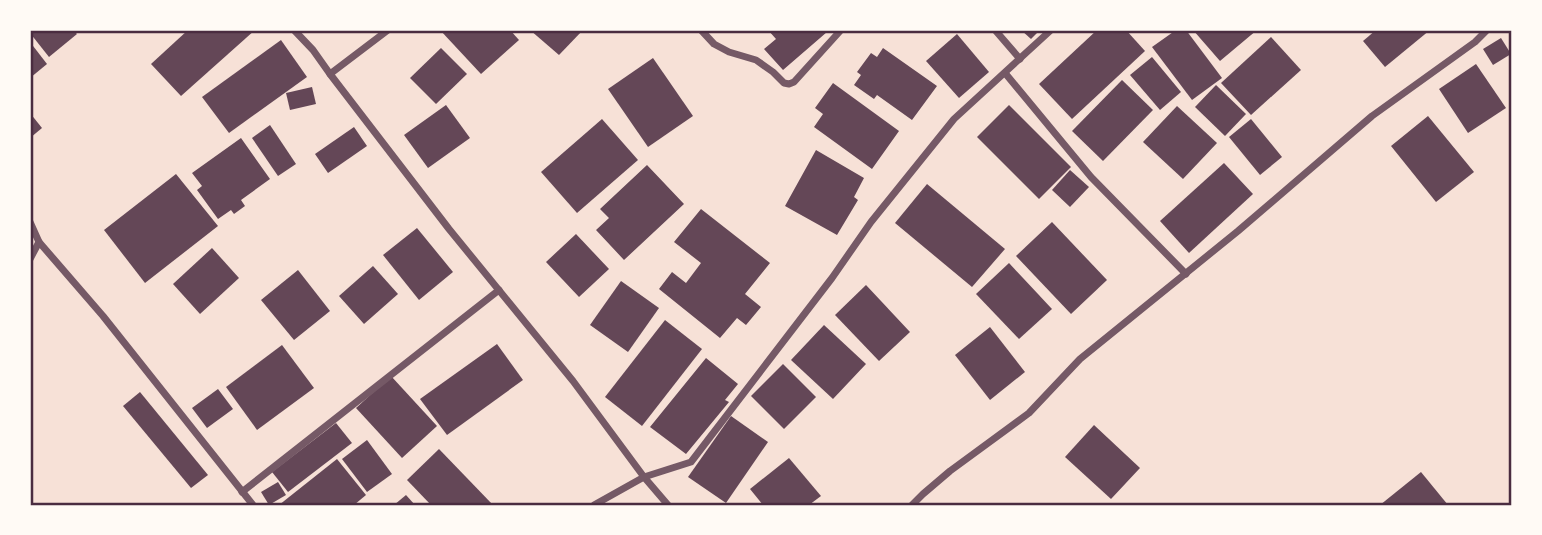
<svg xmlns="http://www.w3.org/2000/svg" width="1542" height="535" font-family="Lora,serif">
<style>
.building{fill:#644757}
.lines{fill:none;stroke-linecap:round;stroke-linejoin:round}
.minor{stroke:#755966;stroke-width:7}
.neatline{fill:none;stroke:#4a2c40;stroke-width:2.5}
</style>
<rect width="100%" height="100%" fill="#f7e1d7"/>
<g class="building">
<path d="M30 30H73L77 34 49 57 30 33Z"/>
<path d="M188 30H255L181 96 151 64Z"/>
<path d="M440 30H510L519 40 481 74Z"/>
<path d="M530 30H583L559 55Z"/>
<path d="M768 30H825L827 32 783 70 764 49 776 39Z"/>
<path d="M1021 30H1040L1031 39Z"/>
<path d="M1097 30H1126L1145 51 1072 119 1039 84Z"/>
<path d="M1176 30H1186L1222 78 1192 100 1152 47Z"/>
<path d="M1193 30H1257L1220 61Z"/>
<path d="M1376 30H1430L1385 67 1363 41Z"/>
<path d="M957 34 989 72 959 98 926 61Z"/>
<path d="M1271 37 1301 70 1251 115 1221 83Z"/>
<path d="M1501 38 1511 54 1493 65 1483 49Z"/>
<path d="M281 40 307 77 229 133 202 97Z"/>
<path d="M30 42 47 64 30 78Z"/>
<path d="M441 48 467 74 436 104 410 78Z"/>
<path d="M883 48 937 86 912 120 877 95 874 99 854 85 861 75 857 72 871 53 877 57Z"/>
<path d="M1152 57 1181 92 1160 110 1130 75Z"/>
<path d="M653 58 693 116 648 147 608 89Z"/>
<path d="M1476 64 1506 108 1468 133 1439 89Z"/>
<path d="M1122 80 1153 110 1103 161 1072 131Z"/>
<path d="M833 83 899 131 872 169 814 127 823 114 815 108Z"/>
<path d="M1216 85 1246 114 1225 136 1195 107Z"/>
<path d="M312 87 316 104 290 110 286 93Z"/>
<path d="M446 105 470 138 428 168 404 135Z"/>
<path d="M1009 105 1071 167 1039 199 977 137Z"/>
<path d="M1177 106 1217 143 1183 179 1143 142Z"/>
<path d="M30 113 42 128 30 138Z"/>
<path d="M1428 116 1474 172 1436 202 1391 146Z"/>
<path d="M602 119 638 160 577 213 541 172Z"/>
<path d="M1251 119 1282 157 1260 175 1229 137Z"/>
<path d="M270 125 296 164 278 176 252 138Z"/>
<path d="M354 127 367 146 328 173 315 154Z"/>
<path d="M241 138 270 179 241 200 245 206 234 214 231 210 218 219 197 190 202 186 192 173Z"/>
<path d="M816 150 864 178 854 197 858 200 837 235 785 206Z"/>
<path d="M1224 163 1253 194 1189 253 1160 221Z"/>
<path d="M647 165 684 204 624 260 596 230 609 218 600 209Z"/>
<path d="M1070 170 1089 187 1070 207 1052 190Z"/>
<path d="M176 174 218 226 145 283 104 230Z"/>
<path d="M927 184 1005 249 972 287 895 223Z"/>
<path d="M701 209 770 263 745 294 761 307 746 325 737 318 720 338 659 289 672 272 686 283 701 263 674 242Z"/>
<path d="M1052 222 1107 280 1071 314 1016 256Z"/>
<path d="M417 228 453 272 419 300 383 255Z"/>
<path d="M576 234 609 269 579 297 546 262Z"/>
<path d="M212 248 239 278 200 314 173 284Z"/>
<path d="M1009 263 1052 309 1019 339 976 294Z"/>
<path d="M373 266 398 294 364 324 339 296Z"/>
<path d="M298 270 330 311 294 340 261 300Z"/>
<path d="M621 281 659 308 628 352 590 325Z"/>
<path d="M866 285 910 332 879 361 835 315Z"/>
<path d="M665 320 702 349 642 426 605 397Z"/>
<path d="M824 325 866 364 833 399 791 360Z"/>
<path d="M990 327 1025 372 990 400 955 355Z"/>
<path d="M497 344 523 380 447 435 420 399Z"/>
<path d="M282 345 314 388 257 430 226 387Z"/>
<path d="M706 358 738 384 725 400 729 402 686 454 650 427Z"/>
<path d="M783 364 816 397 784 429 751 396Z"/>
<path d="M391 376 437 426 402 458 356 408Z"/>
<path d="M218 389 233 409 207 428 192 408Z"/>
<path d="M140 392 208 475 191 488 123 406Z"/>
<path d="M731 416 768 442 726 503 688 477Z"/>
<path d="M336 423 352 443 288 492 272 472Z"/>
<path d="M1094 425 1140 468 1111 499 1065 457Z"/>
<path d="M367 440 392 474 367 492 342 459Z"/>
<path d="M439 449 493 505H431L407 480Z"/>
<path d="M789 458 821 496 809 505H763L750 489Z"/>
<path d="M337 459 366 495 354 505H279Z"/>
<path d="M1421 472 1448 505H1380Z"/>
<path d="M278 482 286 495 269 505 261 492Z"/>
<path d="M406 495 415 505H394Z"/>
</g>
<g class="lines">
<g class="minor">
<path d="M294 30 313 50 330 74 388 30"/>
<path d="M701 30 714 44 729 52 756 60 773 72 784 83 789 84 794 82 841 30"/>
<path d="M995 30 1020 59"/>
<path d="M1005 73 1091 177 1186 274"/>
<path d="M330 74 449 229 573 381 644 477 668 505"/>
<path d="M30 222 39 242 30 259"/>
<path d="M39 242 103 316 253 505"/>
<path d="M242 492 499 290"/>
<path d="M594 505 644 477 691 462 832 278 871 222 954 119 1051 30"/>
<path d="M912 505 923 494 950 471 1029 413 1080 359 1238 231 1372 116 1475 42 1487 30"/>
</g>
</g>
<rect width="1542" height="535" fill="none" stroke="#fffaf5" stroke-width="63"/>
<rect x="32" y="32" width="1478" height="472" class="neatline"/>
</svg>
